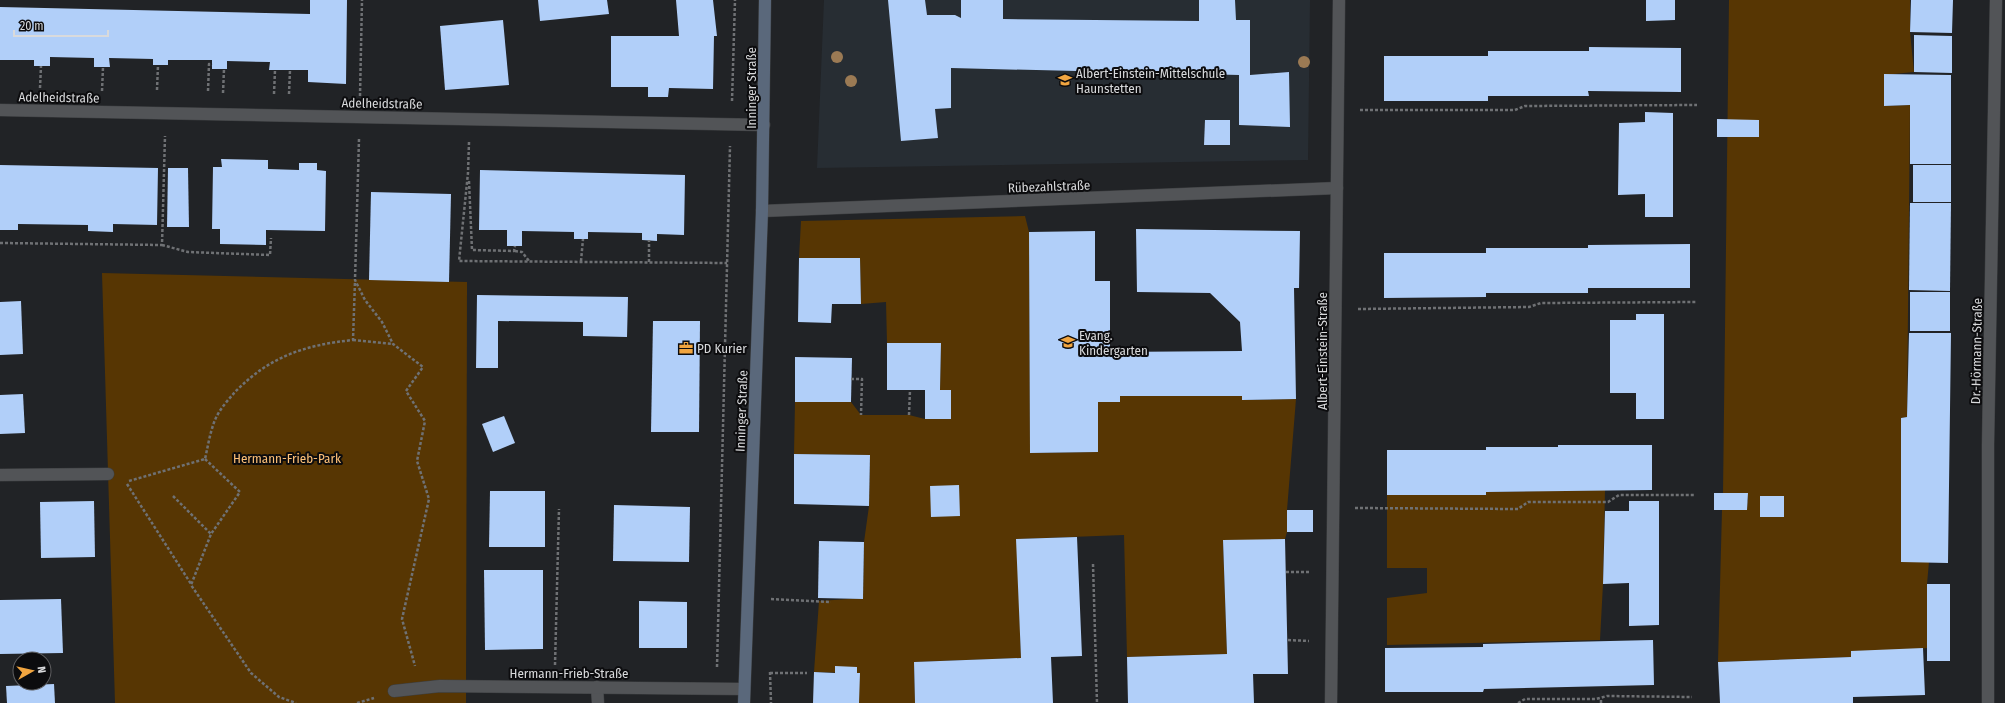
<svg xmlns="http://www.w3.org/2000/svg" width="2005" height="703" font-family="'Fira Sans Condensed',sans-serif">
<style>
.built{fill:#272d33}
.green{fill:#573603}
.building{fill:#b1cff9}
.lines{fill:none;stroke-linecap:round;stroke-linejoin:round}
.lane-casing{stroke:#3c3e40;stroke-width:13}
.street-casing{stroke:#3c3e40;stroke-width:13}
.secondary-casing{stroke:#3c3e40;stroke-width:13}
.path{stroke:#6f7174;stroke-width:2.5;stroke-dasharray:3 2;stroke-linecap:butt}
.lane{stroke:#525457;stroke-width:12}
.street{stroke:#525457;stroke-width:12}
.secondary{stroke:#5a687b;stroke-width:12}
.tree{fill:#9b7a54}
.labels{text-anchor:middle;stroke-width:4;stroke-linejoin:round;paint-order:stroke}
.poi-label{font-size:13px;fill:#d9dadc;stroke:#0c0c0e;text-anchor:start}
.street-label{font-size:13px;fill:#d9dadc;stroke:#0c0c0e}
.park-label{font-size:13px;fill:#ffc279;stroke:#0c0c0e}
</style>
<rect width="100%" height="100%" fill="#212326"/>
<path class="built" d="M824 0H1310L1308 160 817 168Z"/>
<g class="green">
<path d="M1729 0H1910V32L1914 72 1884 75V106L1910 105 1907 417 1901 418V562H1929L1927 584V648L1851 657 1718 662 1722 510H1747L1748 494 1723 493Z"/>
<path d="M1025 216 1029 232 1030 453 1098 452V402H1120V396H1242L1243 400 1296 399 1287 510V532L1285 539 1223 541 1227 654 1127 657 1124 535 1017 539 1021 658 914 662 915 703H858L857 673 814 672 819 601 863 598 864 542 869 506 870 455 794 454 795 402H851L861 415H909L925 419H951V390H940L941 343H887L886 302 861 304 860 259 799 258 801 221Z"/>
<path d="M102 273 467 282 466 703H115Z"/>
<path d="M1605 490 1603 584 1600 640 1387 645V598L1427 593V568H1387V495H1486V492Z"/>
</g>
<g class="building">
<path d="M310 0H347L346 84 308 82V70H269L270 62 227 61V69H212V60H168V65H153V59L109 58 110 67H94V58L50 57V66H34V60H0V7L310 14Z"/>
<path d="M538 0H607L609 14 540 21Z"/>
<path d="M676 0H713L717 36H714L713 89 669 88 668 97H648V87H611V36H679Z"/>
<path d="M888 0H925L927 15H955L961 18V0H1003V19L1199 21V0H1235L1236 20H1250V75L1289 72 1290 127 1239 125V75L951 68V108L935 109 938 138 901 141Z"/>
<path d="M1646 0H1675V20L1646 21Z"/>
<path d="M1911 0H1953L1952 33 1910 32Z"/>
<path d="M503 20 509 85 445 90 440 26Z"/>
<path d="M1914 35 1952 36V73L1914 72Z"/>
<path d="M1589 47 1681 48V92L1588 91 1589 96H1488V101H1384V56H1488V51H1589Z"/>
<path d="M1884 74 1951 75V164H1910V105L1884 106Z"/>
<path d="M1645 112 1673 113V217H1645V194L1618 195 1619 123 1645 122Z"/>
<path d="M1717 119 1759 120V137H1717Z"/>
<path d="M1205 120H1230V145H1204Z"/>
<path d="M221 159 268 160V169L299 170V163H317V170L326 171 325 231 266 230V245L220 244V229H212L213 167H222Z"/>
<path d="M0 165 158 168 157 225 113 224V232L88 231V225L18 224V230H0Z"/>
<rect x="1913" y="165" width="38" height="37"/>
<path d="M168 168H188L189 227H167Z"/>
<path d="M480 170 685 175 684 235 657 234V241L642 240V233L588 232V239H574V232L522 231V246H507V230H479Z"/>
<path d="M371 192 451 194 449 282 369 280Z"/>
<path d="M1910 203H1951L1950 291 1909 290Z"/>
<path d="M1136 229 1300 231 1299 288H1294L1296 399 1242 400V396H1120V402H1098V452L1030 453 1029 232 1095 231V281H1110V352L1242 351 1240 322 1210 293 1137 292Z"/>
<path d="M1690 244V288H1588V293H1486V297L1384 298V253H1486V248H1588V245Z"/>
<path d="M799 258H860L861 304H832L831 323 798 322Z"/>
<rect x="1910" y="292" width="40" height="39"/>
<path d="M477 295 628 297 627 337 583 336V322L498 321V368H476Z"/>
<path d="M21 301 23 354 0 355V302Z"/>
<path d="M1636 314H1664V419H1636V393H1610V320H1636Z"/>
<path d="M653 321H700L699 432H651Z"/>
<path d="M1909 333H1951L1948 563 1901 562V418L1907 417Z"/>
<path d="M887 343H941L940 390H951V419H925V390H887Z"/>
<path d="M795 357 852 358 851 402H795Z"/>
<path d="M23 394 25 433 0 434V395Z"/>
<path d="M504 416 515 443 493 452 482 424Z"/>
<path d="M1558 445H1652V490L1486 492V495H1387V450H1486V447H1558Z"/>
<path d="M794 454 870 455 869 506 794 504Z"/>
<path d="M959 485 960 516 931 517 930 486Z"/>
<path d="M490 491H545V547H489Z"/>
<path d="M1714 493H1748L1747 510H1714Z"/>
<rect x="1760" y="496" width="24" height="21"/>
<path d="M94 501 95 557 41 558 40 502Z"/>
<path d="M1629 501H1659V625L1629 626V583L1603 584 1605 511H1629Z"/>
<path d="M614 505 690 507 689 562 613 561Z"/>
<rect x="1287" y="510" width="26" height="22"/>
<path d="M1077 537 1082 656 1051 657 1053 703H915L914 662 1021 658 1016 539Z"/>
<path d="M1285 539 1288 674H1253L1254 703H1128L1127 657 1227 654 1223 540Z"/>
<path d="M819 541 864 542 863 599 818 598Z"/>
<path d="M484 570H543V649L485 650Z"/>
<rect x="1927" y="584" width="23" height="77"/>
<path d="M61 599 63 653 0 654V600Z"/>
<path d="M639 601 687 602V648H639Z"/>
<path d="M1653 640 1654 685 1484 689 1483 692H1385V648L1483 647V644Z"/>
<path d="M1923 648 1925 695 1853 697V703H1720L1718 662 1851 657V651Z"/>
<path d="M835 666 857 667V673H860L859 703H813L814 672 835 673Z"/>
<path d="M54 684 55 703H7L6 686Z"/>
</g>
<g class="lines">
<defs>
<g id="lane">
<path d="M0 475 108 474"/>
<path d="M597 687 598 703"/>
</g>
<g id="street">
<path d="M0 110 764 125"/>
<path d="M762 211 1337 188"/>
<path d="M394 691 440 686 744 689"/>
<path d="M1331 703 1339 0"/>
<path d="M1988 703V445L1996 0"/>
</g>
<path id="secondary" d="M744 703 762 211 765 0"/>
</defs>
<use href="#lane" class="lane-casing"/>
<use href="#street" class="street-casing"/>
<use href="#secondary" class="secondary-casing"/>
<g class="path">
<path d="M40 88 41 66"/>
<path d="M157 90 158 65"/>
<path d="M102 91 103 67"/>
<path d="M208 91 209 64 212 65"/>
<path d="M223 93 224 69"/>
<path d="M274 94 275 70"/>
<path d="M289 94 290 70"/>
<path d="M360 96 362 0"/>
<path d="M732 101 735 0"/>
<path d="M1360 110H1515L1525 106 1697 105"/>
<path d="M359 139 355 280 365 300 382 322 393 344 423 367 406 391 425 421 417 461 429 499 402 619 415 666"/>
<path d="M469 142 468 173 459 261 727 263"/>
<path d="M469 181 472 250 514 251 515 246"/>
<path d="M0 243 162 245 165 136"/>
<path d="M162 245 188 252 270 255 271 238"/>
<path d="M515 251 522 252 529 261"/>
<path d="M581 261 583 239"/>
<path d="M649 262V240"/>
<path d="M1358 309 1529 307 1541 303 1696 302"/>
<path d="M353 340 393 344"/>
<path d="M851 379H862L861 415"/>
<path d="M909 415 910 390"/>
<path d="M205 459 240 492 211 534 191 585 251 673 279 697 296 703"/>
<path d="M129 481 205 459C208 446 210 432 215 420 219 410 228 400 235 392 269 357 304 345 353 340L355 281"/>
<path d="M127 484 191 584"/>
<path d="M173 496 211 534"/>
<path d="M1355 508 1518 509 1528 502H1608L1619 495H1695"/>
<path d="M1093 564 1097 703"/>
<path d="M1286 572H1311"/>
<path d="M771 599 831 602"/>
<path d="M1288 640 1309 641"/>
<path d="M555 665 559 509"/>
<path d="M717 667 730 146"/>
<path d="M770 672 771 703"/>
<path d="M770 673H807"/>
<path d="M357 703 374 698"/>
<path d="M1518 703 1525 699H1596L1607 696 1692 697"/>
<path d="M1601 703V698"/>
</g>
<use href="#lane" class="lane"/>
<use href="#street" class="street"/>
<use href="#secondary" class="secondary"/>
</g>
<g class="tree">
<circle cx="837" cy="57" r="6"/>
<circle cx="1304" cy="62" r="6"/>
<circle cx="851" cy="81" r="6"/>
</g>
<defs>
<symbol id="school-bare" viewBox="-9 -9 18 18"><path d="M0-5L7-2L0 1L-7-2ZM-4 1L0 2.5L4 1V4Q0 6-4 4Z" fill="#f1a540" stroke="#0c0c0e" stroke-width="2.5" paint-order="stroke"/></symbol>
<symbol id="office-bare" viewBox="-9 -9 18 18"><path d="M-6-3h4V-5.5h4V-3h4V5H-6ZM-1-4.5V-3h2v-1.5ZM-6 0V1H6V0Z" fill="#f1a540" stroke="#0c0c0e" stroke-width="2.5" paint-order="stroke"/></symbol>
</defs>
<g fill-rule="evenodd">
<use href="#school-bare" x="1055" y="70" width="20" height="20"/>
<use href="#school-bare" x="1058" y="332" width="20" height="20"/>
<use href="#office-bare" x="676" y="338" width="20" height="20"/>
</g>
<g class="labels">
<g class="poi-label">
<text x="1076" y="78">Albert-Einstein-Mittelschule<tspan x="1076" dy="15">Haunstetten</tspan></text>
<text x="1079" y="340">Evang.<tspan x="1079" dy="15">Kindergarten</tspan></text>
<text x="697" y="353">PD Kurier</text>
</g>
<g class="street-label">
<text transform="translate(751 88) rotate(-90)" y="5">Inninger Straße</text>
<text transform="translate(59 97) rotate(1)" y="5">Adelheidstraße</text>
<text transform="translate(382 103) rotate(1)" y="5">Adelheidstraße</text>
<text transform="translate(1049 186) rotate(-2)" y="5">Rübezahlstraße</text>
<text transform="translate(1322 351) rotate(-90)" y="5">Albert-Einstein-Straße</text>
<text transform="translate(1976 351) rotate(-89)" y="5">Dr.-Hörmann-Straße</text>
<text transform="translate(741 411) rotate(-88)" y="5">Inninger Straße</text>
<text x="569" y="678">Hermann-Frieb-Straße</text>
</g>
<g class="park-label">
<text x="287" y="463">Hermann-Frieb-Park</text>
</g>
</g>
<g transform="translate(32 671) rotate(82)"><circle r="19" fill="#0c0c0e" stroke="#5e5e60"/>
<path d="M0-3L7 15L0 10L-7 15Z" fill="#f1a540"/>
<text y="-6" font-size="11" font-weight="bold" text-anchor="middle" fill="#d9dadc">N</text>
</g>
<path d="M14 30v6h94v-6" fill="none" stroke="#d9dadc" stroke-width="2"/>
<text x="20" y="30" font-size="12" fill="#d9dadc" stroke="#0c0c0e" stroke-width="3" paint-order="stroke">20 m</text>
</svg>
